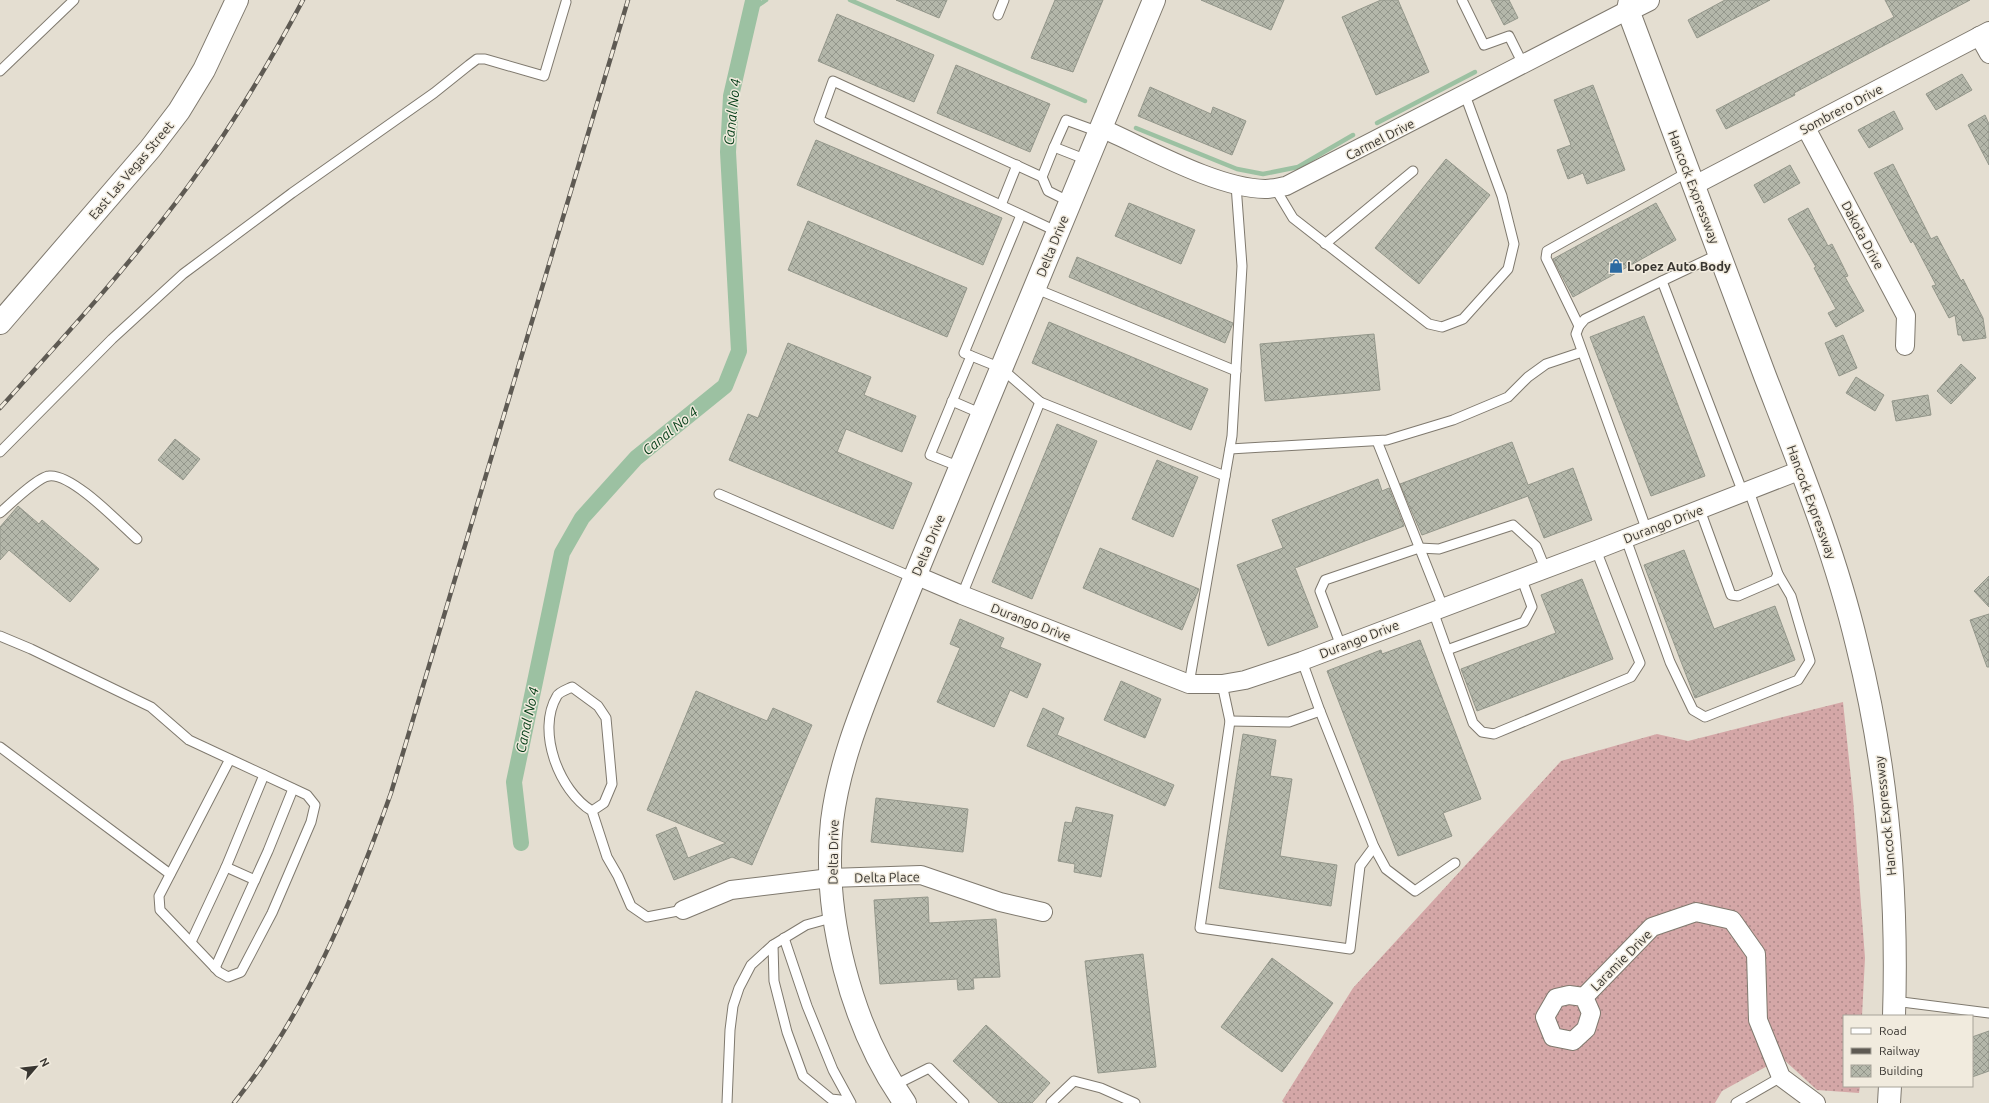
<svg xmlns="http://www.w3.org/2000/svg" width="1989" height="1103" font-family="Ubuntu,sans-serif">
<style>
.grass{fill:url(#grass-dots)}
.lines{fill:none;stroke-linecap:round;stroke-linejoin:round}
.stream{stroke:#9cc1a2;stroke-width:4.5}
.canal{stroke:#9cc1a2;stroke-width:16}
.building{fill:url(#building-cross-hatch);stroke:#94978b}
.lane-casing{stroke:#7f796e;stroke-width:11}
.street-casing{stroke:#7f796e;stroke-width:20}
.secondary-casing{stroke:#7f796e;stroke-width:24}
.primary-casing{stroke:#7f796e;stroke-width:24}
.lane{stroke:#fff;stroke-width:9}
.street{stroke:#fff;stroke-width:18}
.secondary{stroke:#fff;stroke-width:22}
.primary{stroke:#fff;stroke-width:22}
.rail-casing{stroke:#5e5a53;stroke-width:4.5}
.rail{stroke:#f1ebde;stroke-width:3;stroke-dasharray:9;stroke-linecap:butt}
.labels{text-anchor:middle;stroke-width:3;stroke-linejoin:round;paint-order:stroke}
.street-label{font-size:13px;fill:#393631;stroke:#f1ebde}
.poi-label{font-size:13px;font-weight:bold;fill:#393631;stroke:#f1ebde;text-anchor:start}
.water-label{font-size:14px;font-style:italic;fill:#003c15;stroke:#f1ebde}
</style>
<defs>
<pattern id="grass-dots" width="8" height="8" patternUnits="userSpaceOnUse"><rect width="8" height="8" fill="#d4a7a7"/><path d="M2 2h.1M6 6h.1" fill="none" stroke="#ad8989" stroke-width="1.8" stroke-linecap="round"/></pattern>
<pattern id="building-cross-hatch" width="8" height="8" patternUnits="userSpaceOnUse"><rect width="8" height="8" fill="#b4b7aa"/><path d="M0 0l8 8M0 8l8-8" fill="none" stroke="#93968b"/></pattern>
</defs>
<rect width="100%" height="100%" fill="#e4ded1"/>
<path class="grass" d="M1843 702 1853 798 1865 958 1862 1016H1844V1086H1860L1859 1093 1817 1090 1782 1058 1722 1091 1715 1103H1284L1282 1101 1353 988 1561 761 1657 734 1688 741Z"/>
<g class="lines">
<g class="stream">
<path d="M850 0 1085 101"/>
<path d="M750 11 766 0"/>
<path d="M1377 123 1475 72"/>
<path d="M1136 128 1237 169 1263 174 1298 167 1353 135"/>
</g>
<path class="canal" d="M521 843 514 782 562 553 582 518 636 458 725 386 739 351 728 152 731 96 753 1"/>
</g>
<g class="building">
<path d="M896 0H947L939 18Z"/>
<path d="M1055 0H1103L1073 72 1031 58Z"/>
<path d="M1201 0H1284L1271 30Z"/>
<path d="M1381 0H1398L1429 72 1376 95 1342 17Z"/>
<path d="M1491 0H1509L1518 18 1504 25Z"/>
<path d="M1725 0H1770L1697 38 1688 20Z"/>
<path d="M1885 0H1970L1794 93 1795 95 1726 129 1716 110 1894 17Z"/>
<path d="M837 14 934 55 914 102 818 61Z"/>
<path d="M956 65 1050 104 1030 152 937 113Z"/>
<path d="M1962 74 1972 90 1936 110 1926 94Z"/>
<path d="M1593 85 1625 170 1587 184 1583 173 1568 179 1557 150 1571 145 1554 100Z"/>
<path d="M1150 87 1211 114 1213 107 1246 121 1232 155 1138 116Z"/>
<path d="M1894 111 1903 129 1869 148 1858 130Z"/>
<path d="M1985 115 1989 124V165L1968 125Z"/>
<path d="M816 140 1002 218 983 265 797 185Z"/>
<path d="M1446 159 1490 195 1419 284 1375 248Z"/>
<path d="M1893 164 1931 239 1937 236 1961 281 1963 279 1983 318 1986 338 1963 341 1961 335H1958L1955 315 1949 318 1932 286 1936 285 1913 241 1911 243 1874 173Z"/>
<path d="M1790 165 1800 183 1764 203 1754 185Z"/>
<path d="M1129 203 1195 230 1181 264 1115 236Z"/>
<path d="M1656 203 1676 240 1573 297 1553 259Z"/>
<path d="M1808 208 1828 246 1832 244 1848 276 1845 277 1864 311 1836 327 1828 313 1836 309 1814 268 1816 267 1788 219Z"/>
<path d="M808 221 967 288 947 337 788 270Z"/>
<path d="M1077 257 1233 323 1225 343 1069 277Z"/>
<path d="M1644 316 1705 476 1651 496 1590 337Z"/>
<path d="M1049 322 1208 389 1191 430 1032 363Z"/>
<path d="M1374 334 1380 390 1265 401 1260 344Z"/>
<path d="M1843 335 1857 368 1839 376 1825 343Z"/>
<path d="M788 343 871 377 864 395 916 416 902 452 846 429 837 452 912 483 893 529 729 460 748 414 758 418Z"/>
<path d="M1961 364 1976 378 1951 404 1937 391Z"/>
<path d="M1856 377 1884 395 1875 411 1846 393Z"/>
<path d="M1928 395 1931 415 1896 421 1892 401Z"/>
<path d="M1057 424 1097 441 1032 599 992 582Z"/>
<path d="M175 439 200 459 183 480 158 460Z"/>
<path d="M1512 442 1528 485 1573 468 1592 520 1544 538 1528 496 1422 535 1400 484Z"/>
<path d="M1157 460 1198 477 1173 537 1132 519Z"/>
<path d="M1378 479 1382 491 1389 488 1404 526 1295 568 1318 627 1268 646 1237 565 1283 548 1272 520Z"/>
<path d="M18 506 39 524 42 520 99 569 70 602 9 550 0 560V527Z"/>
<path d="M1100 548 1199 589 1182 630 1083 588Z"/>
<path d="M1684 550 1714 629 1775 606 1795 660 1695 698 1644 565Z"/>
<path d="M1989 576V607L1974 591Z"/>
<path d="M1582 579 1613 659 1477 711 1461 669 1556 633 1541 595Z"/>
<path d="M1989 614V667H1987L1970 620Z"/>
<path d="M960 619 1004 638 1000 647 1041 664 1027 698 1010 690 994 727 937 702 960 648 950 644Z"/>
<path d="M1420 640 1481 799 1443 813 1452 836 1398 856 1327 671 1381 650 1382 654Z"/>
<path d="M1121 681 1161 699 1145 738 1104 720Z"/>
<path d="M696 691 767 721 773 708 812 725 752 865 732 857 674 880 656 835 676 827 688 858 726 843 647 810Z"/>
<path d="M1043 708 1064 718 1057 735 1174 785 1165 806 1027 746Z"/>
<path d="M1243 734 1276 740 1270 776 1292 779 1280 856 1337 865 1331 906 1219 888Z"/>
<path d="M876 798 968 809 963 852 871 842Z"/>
<path d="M1076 807 1113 815 1101 877 1074 872 1075 864 1058 861 1065 822 1072 823Z"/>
<path d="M928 897 929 923 996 919 1000 977 973 978 974 989 958 990 957 979 880 984 874 900Z"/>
<path d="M1143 954 1156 1067 1098 1073 1085 961Z"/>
<path d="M1272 958 1333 1003 1282 1072 1221 1027Z"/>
<path d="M986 1025 1050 1083 1032 1103H999L953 1061Z"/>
<path d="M1989 1031V1071L1972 1077V1037Z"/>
</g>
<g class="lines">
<defs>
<g id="lane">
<path d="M1462 0 1484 45 1509 36 1523 64"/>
<path d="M998 15 1004 0"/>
<path d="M0 71 74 0"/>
<path d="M1054 147 1042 177 833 81 819 120 1058 232"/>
<path d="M1087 160 1054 147 1066 120 1099 132"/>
<path d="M1042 177 1048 191 1070 202"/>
<path d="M1275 188 1293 218 1429 324 1442 327 1463 319 1508 269 1514 244 1502 196 1465 95"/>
<path d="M1001 205 1017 165"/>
<path d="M1021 215 964 353 1001 368 1040 402"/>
<path d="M1325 244 1413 171"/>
<path d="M1719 254 1662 281 1743 493"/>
<path d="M1034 288 1236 371"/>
<path d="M1579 326 1546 258 1547 251 1688 172"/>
<path d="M952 401 982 414"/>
<path d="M1377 441 1443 607"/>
<path d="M1230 449 1387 440 1453 420 1508 397 1528 377 1546 364 1582 352"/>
<path d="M0 452 112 339 183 274 292 193 434 93 469 65 477 59H485L544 76 566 2"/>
<path d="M960 467 930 455 971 356"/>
<path d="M719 494 914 578"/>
<path d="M1700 510 1731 595 1738 596 1775 580 1778 574 1749 491"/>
<path d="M0 513C9 505 38 477 49 476 72 473 120 524 137 539"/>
<path d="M1647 531 1576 334 1579 326 1585 319 1662 281"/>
<path d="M1626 539 1670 662 1693 710 1705 717 1798 680 1810 661 1791 596 1778 574"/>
<path d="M962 595 1040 402 1225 476"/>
<path d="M1433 611 1473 723 1482 732 1494 734 1631 677 1640 663 1596 550"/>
<path d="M0 636 31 649 151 707 189 740 307 795 315 805 311 822 272 913 241 972 228 977 219 972 160 910 159 896 230 759"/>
<path d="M1341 646 1320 591 1325 580 1419 548 1439 549 1513 525 1536 546 1545 568"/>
<path d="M1447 650 1524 622 1532 607 1521 577"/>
<path d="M1189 684 1232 436 1242 266 1236 185"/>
<path d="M1222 684 1230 721 1200 928 1350 949 1360 866 1374 847 1320 711 1302 661"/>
<path d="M1230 721 1289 722 1320 711"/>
<path d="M0 747 170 874"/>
<path d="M592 811 604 803 612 784 606 718 598 706 572 687C568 689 559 692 557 696 536 731 559 791 592 811L607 857 618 876 631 906 647 917 683 910"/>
<path d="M1374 847 1386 869 1415 891 1455 863"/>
<path d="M226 867 255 880"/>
<path d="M784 938 807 1006 833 1070 851 1103"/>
<path d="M191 942 226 867 264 775"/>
<path d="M773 945 774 981 787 1032 803 1076 831 1099 849 1101"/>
<path d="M215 968 268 851 293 789"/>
<path d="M1894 1001 1989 1013"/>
<path d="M893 1086 929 1068 964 1103"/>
<path d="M727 1103 730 1030 733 1006 739 988 751 965 773 945 806 925 835 917"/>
<path d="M1051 1103 1074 1081 1101 1088 1135 1103"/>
<path d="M1736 1103 1781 1077"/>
</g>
<g id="street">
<path d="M1979 36 1989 54"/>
<path d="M1101 128C1147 148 1216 188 1265 189 1272 189 1279 187 1286 186L1628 10"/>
<path d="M1806 128 1906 316 1905 346"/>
<path d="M1693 186 1989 31"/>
<path d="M915 575 962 595 1189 684H1222L1245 680 1302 661 1596 550 1801 470"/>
<path d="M683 910 731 890 830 878 921 875 1000 902 1043 912"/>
<path d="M1569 995 1584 997 1591 1013 1586 1029 1573 1041 1553 1037 1545 1017 1556 998Z"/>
<path d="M1584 997 1652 927 1696 912 1732 920 1756 954 1758 1020 1781 1077 1816 1103"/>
</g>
<g id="secondary">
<path d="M1628 10 1648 0"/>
<path d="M0 323 150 149 179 111 204 70 237 0"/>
<path d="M905 1103C851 1027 822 914 832 821 839 764 861 711 882 658 902 608 922 559 943 509 1013 340 1083 170 1154 0"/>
</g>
<g id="primary">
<path d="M1630 0 1628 10C1673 132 1719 254 1765 376 1799 464 1835 552 1857 645 1887 765 1898 892 1894 1016"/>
<path d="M1889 1103 1890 1086"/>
</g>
</defs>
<use href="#lane" class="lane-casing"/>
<use href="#street" class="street-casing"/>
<use href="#secondary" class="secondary-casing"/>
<use href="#primary" class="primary-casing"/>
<use href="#lane" class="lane"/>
<use href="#street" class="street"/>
<use href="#secondary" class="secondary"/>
<use href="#primary" class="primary"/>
<defs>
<g id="rail">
<path d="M0 408C65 336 131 264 189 185 232 126 269 64 303 0"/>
<path d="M234 1103C306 1013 353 900 391 793L628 0"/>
</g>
</defs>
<use href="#rail" class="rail-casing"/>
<use href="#rail" class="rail"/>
</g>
<defs>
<symbol id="shop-bare" viewBox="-9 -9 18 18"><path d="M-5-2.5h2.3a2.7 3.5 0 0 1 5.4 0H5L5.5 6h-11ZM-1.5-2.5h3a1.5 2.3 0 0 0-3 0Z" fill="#2b6aa1" stroke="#f1ebde" stroke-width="2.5" paint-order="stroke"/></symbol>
</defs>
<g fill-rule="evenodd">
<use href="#shop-bare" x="1606" y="256" width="20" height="20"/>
</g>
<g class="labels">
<g class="street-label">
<text transform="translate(1841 109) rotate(-28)" y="5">Sombrero Drive</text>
<text transform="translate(1380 139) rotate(-27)" y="5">Carmel Drive</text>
<text transform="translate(131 170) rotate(-50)" y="5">East Las Vegas Street</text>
<text transform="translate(1694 187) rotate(69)" y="5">Hancock Expressway</text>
<text transform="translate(1863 235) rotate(62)" y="5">Dakota Drive</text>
<text transform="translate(1052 246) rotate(-68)" y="5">Delta Drive</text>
<text transform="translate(1812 502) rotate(70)" y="5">Hancock Expressway</text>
<text transform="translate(1663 524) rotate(-21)" y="5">Durango Drive</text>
<text transform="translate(928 545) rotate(-67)" y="5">Delta Drive</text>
<text transform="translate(1031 622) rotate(21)" y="5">Durango Drive</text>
<text transform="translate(1359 639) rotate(-21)" y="5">Durango Drive</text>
<text transform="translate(1885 816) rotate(-96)" y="5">Hancock Expressway</text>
<text transform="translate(833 852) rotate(-89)" y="5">Delta Drive</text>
<text transform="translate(887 877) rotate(-1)" y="5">Delta Place</text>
<text transform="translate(1621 960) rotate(-45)" y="5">Laramie Drive</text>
</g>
<g class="poi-label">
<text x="1627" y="271">Lopez Auto Body</text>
</g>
<g class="water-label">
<text transform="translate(732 112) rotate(-84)" y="5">Canal No 4</text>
<text transform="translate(670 431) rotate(-39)" y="5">Canal No 4</text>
<text transform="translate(527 720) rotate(-78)" y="5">Canal No 4</text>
</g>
</g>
<rect x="1843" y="1015" width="130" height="72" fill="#f1ebde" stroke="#a7a399"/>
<rect x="1851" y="1028" width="20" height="6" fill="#ffffff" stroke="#a7a399"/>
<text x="1879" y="1035" font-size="12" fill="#393631">Road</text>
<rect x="1851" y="1048" width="20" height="6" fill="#5e5a53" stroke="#a7a399"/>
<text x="1879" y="1055" font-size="12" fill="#393631">Railway</text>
<rect x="1851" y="1065" width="20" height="12" fill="url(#building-cross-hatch)" stroke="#a7a399"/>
<text x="1879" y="1075" font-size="12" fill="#393631">Building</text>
<g transform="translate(36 1067) rotate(62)" stroke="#f1ebde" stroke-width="3" paint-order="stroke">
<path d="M0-3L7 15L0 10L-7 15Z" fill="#393631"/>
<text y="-6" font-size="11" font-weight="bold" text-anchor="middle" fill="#393631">N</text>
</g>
</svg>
